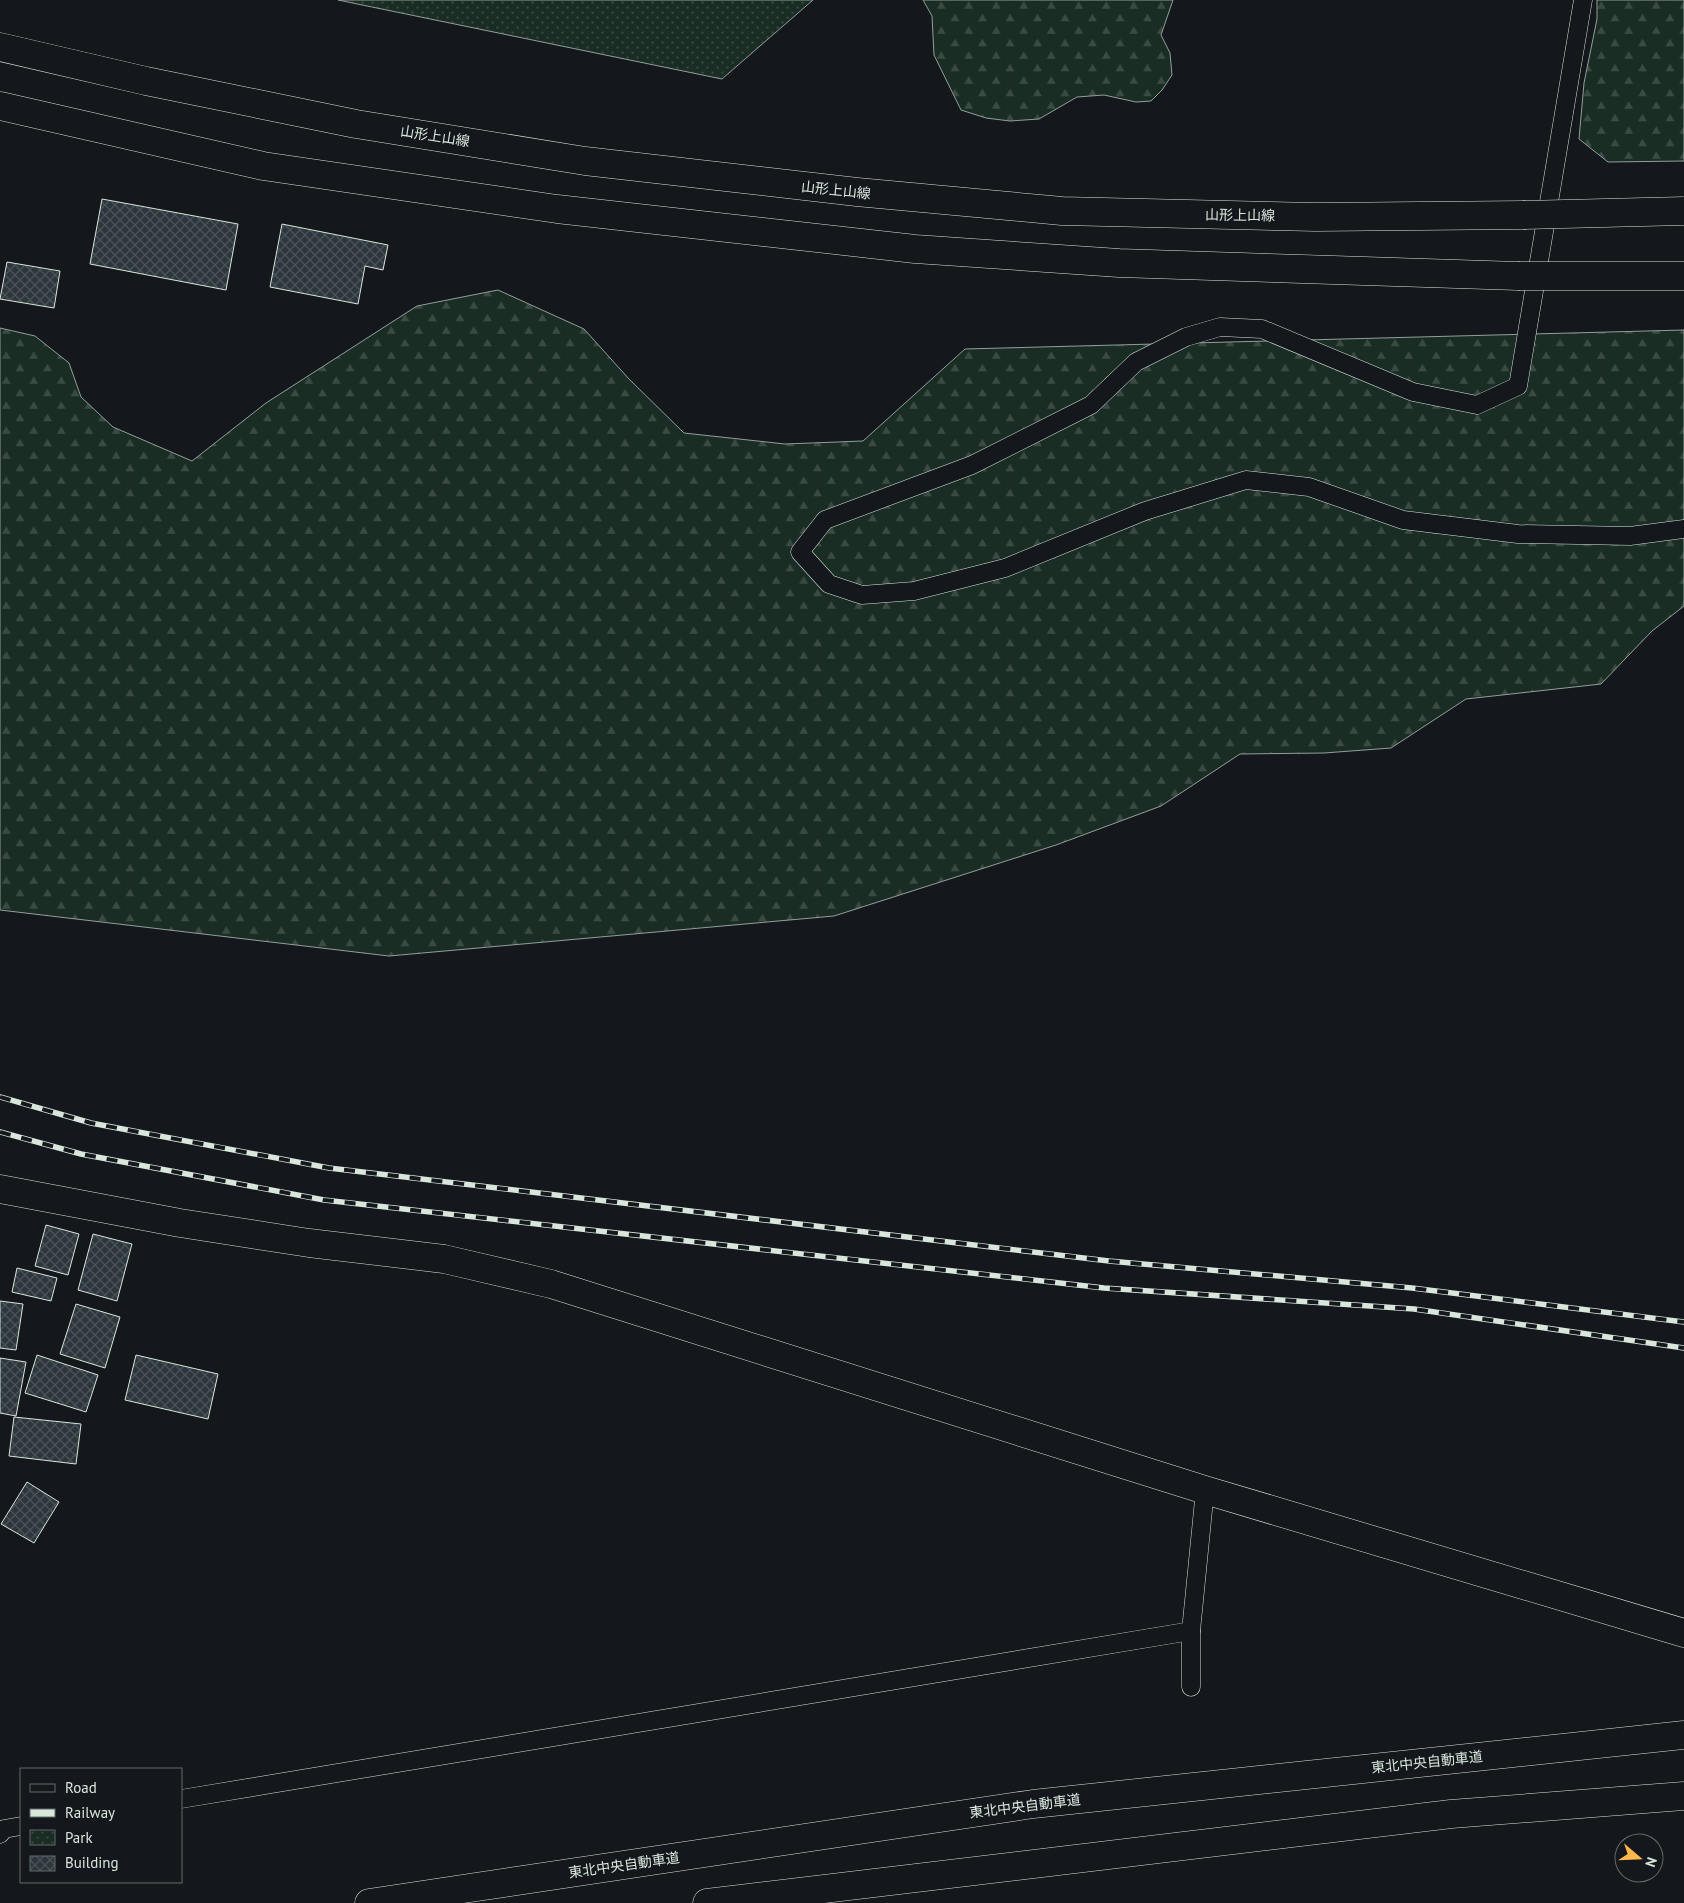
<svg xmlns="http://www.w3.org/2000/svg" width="1684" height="1903" font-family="'PT Sans','Noto Sans JP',sans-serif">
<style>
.forest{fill:url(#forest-firs);stroke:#939e99}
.park{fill:url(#park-dots);stroke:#939e99}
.building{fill:url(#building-cross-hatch);stroke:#d8e6dc}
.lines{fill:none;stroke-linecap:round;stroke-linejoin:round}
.service-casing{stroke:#d8e6dc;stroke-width:19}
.tertiary-casing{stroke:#d8e6dc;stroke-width:29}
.primary-casing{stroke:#d8e6dc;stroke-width:29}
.motorway-casing{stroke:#d8e6dc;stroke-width:29}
.service{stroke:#14181c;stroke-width:18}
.tertiary{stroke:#14181c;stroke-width:28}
.primary{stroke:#14181c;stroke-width:28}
.motorway{stroke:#14181c;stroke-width:28}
.rail-casing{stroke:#d8e6dc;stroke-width:5.5}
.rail{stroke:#14181c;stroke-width:4;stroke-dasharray:11;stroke-linecap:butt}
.primary-bridge-casing{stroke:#d8e6dc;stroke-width:29;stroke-linecap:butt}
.primary-bridge{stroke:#14181c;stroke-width:28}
.labels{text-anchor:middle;stroke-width:4;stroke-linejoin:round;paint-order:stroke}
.street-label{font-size:14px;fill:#d8e6dc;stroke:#14181c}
</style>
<defs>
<pattern id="forest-firs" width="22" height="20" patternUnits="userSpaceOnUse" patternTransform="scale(1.25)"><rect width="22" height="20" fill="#1a2d24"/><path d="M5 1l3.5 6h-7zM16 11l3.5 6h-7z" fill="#3b4b43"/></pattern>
<pattern id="park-dots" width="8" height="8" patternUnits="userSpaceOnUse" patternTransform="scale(1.25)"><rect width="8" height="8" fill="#1a2d24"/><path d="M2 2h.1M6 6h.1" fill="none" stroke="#3b4b43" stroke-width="1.8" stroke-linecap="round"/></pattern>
<pattern id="building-cross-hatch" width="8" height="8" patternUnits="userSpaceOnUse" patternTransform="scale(1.25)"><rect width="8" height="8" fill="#2c363c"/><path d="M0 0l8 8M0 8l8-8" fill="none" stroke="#4a5358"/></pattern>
</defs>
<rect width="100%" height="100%" fill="#14181c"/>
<g class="forest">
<path d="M923 0H1173L1161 35 1170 53 1172 75 1162 90 1151 101 1136 102 1104 95 1077 97 1039 119 1010 121 986 118 961 110 934 55 932 16Z"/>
<path d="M1597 0H1684V161L1608 162 1579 139 1584 83 1597 19Z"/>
<path d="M498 290 584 329 629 379 684 433 785 444 863 441 965 349 1684 330V606L1652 631 1601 684 1466 699 1391 748 1324 753 1240 754 1161 806 1056 845 834 916 389 956 0 910V328L35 336 69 363 81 397 113 427 192 461 266 403 417 306Z"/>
</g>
<path class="park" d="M338 0H813L722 79Z"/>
<g class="building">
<path d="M102 199 238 224 226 290 90 264Z"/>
<path d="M282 224 388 245 383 270 365 266 358 304 270 287Z"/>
<path d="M7 262 60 271 54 308 0 299Z"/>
<path d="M46 1225 79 1234 68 1275 35 1266Z"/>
<path d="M93 1234 132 1244 117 1301 78 1290Z"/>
<path d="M17 1268 57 1278 51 1301 12 1292Z"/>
<path d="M0 1301 23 1304 16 1350 0 1348Z"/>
<path d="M76 1304 120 1317 105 1368 60 1354Z"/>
<path d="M37 1355 98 1375 86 1412 25 1393Z"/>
<path d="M136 1355 218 1374 208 1419 125 1400Z"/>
<path d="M0 1358 26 1362 16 1416 0 1413Z"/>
<path d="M14 1417 81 1424 76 1464 9 1456Z"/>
<path d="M27 1482 59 1502 34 1543 1 1524Z"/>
</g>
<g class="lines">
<defs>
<g id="service">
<path d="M1583 0 1518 386 1477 405 1413 392 1262 329 1220 327 1186 337 1136 362 1091 405 972 465 825 520 800 552 829 584 862 595 914 591 1005 568 1145 511 1246 480 1309 487 1403 520 1518 534 1630 536 1684 529"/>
<path d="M1191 1687V1631L1205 1490"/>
<path d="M181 1799 1191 1631"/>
<path d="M0 1834 4 1829 21 1826"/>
</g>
<path id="tertiary" d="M0 1189 180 1223 309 1243 444 1259 551 1284 1205 1490 1684 1633"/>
<g id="primary">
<path d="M0 47 146 81 356 124 585 161 857 192 1062 211 1316 217 1523 215"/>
<path d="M0 106 263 166 557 209 915 249 1119 263 1518 276"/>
</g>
<g id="motorway">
<path d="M369 1903 1033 1804 1684 1735"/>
<path d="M707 1903 1451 1814 1684 1796"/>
</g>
</defs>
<use href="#service" class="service-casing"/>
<use href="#tertiary" class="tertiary-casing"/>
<use href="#primary" class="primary-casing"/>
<use href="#motorway" class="motorway-casing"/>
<use href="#service" class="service"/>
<use href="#tertiary" class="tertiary"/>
<use href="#primary" class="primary"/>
<use href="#motorway" class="motorway"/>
<defs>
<g id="rail">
<path d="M0 1097 91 1123 329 1168 1109 1261 1412 1288 1684 1322"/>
<path d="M0 1132 81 1154 324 1200 1104 1288 1414 1309 1684 1348"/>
</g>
</defs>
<use href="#rail" class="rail-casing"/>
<use href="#rail" class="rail"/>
<defs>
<g id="primary-bridge">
<path d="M1523 215 1684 211"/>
<path d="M1518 276H1684"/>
</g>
</defs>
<use href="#primary-bridge" class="primary-bridge-casing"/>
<use href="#primary-bridge" class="primary-bridge"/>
</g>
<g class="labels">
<g class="street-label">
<text transform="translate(435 136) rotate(9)" y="5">山形上山線</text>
<text transform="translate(836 190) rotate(6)" y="5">山形上山線</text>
<text transform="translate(1240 215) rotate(1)" y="5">山形上山線</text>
<text transform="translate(1427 1762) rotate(-6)" y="5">東北中央自動車道</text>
<text transform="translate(1025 1806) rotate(-7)" y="5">東北中央自動車道</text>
<text transform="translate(624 1865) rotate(-8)" y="5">東北中央自動車道</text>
</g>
</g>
<rect x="20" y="1768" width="162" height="115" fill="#14181c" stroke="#626a69"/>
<rect x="30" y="1784" width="25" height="8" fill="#14181c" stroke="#626a69"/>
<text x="65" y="1793" font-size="15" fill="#d8e6dc">Road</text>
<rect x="30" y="1809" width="25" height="8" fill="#d8e6dc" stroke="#626a69"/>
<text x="65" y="1818" font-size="15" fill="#d8e6dc">Railway</text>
<rect x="30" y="1830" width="25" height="15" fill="url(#park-dots)" stroke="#626a69"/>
<text x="65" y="1843" font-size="15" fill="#d8e6dc">Park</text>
<rect x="30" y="1856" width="25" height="15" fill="url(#building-cross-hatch)" stroke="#626a69"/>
<text x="65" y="1868" font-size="15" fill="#d8e6dc">Building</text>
<g transform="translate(1639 1858) rotate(109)"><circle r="24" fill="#14181c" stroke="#626a69"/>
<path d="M0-4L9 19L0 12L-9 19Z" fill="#ffb74d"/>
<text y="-8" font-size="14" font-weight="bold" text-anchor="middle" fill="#d8e6dc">N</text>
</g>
</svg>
